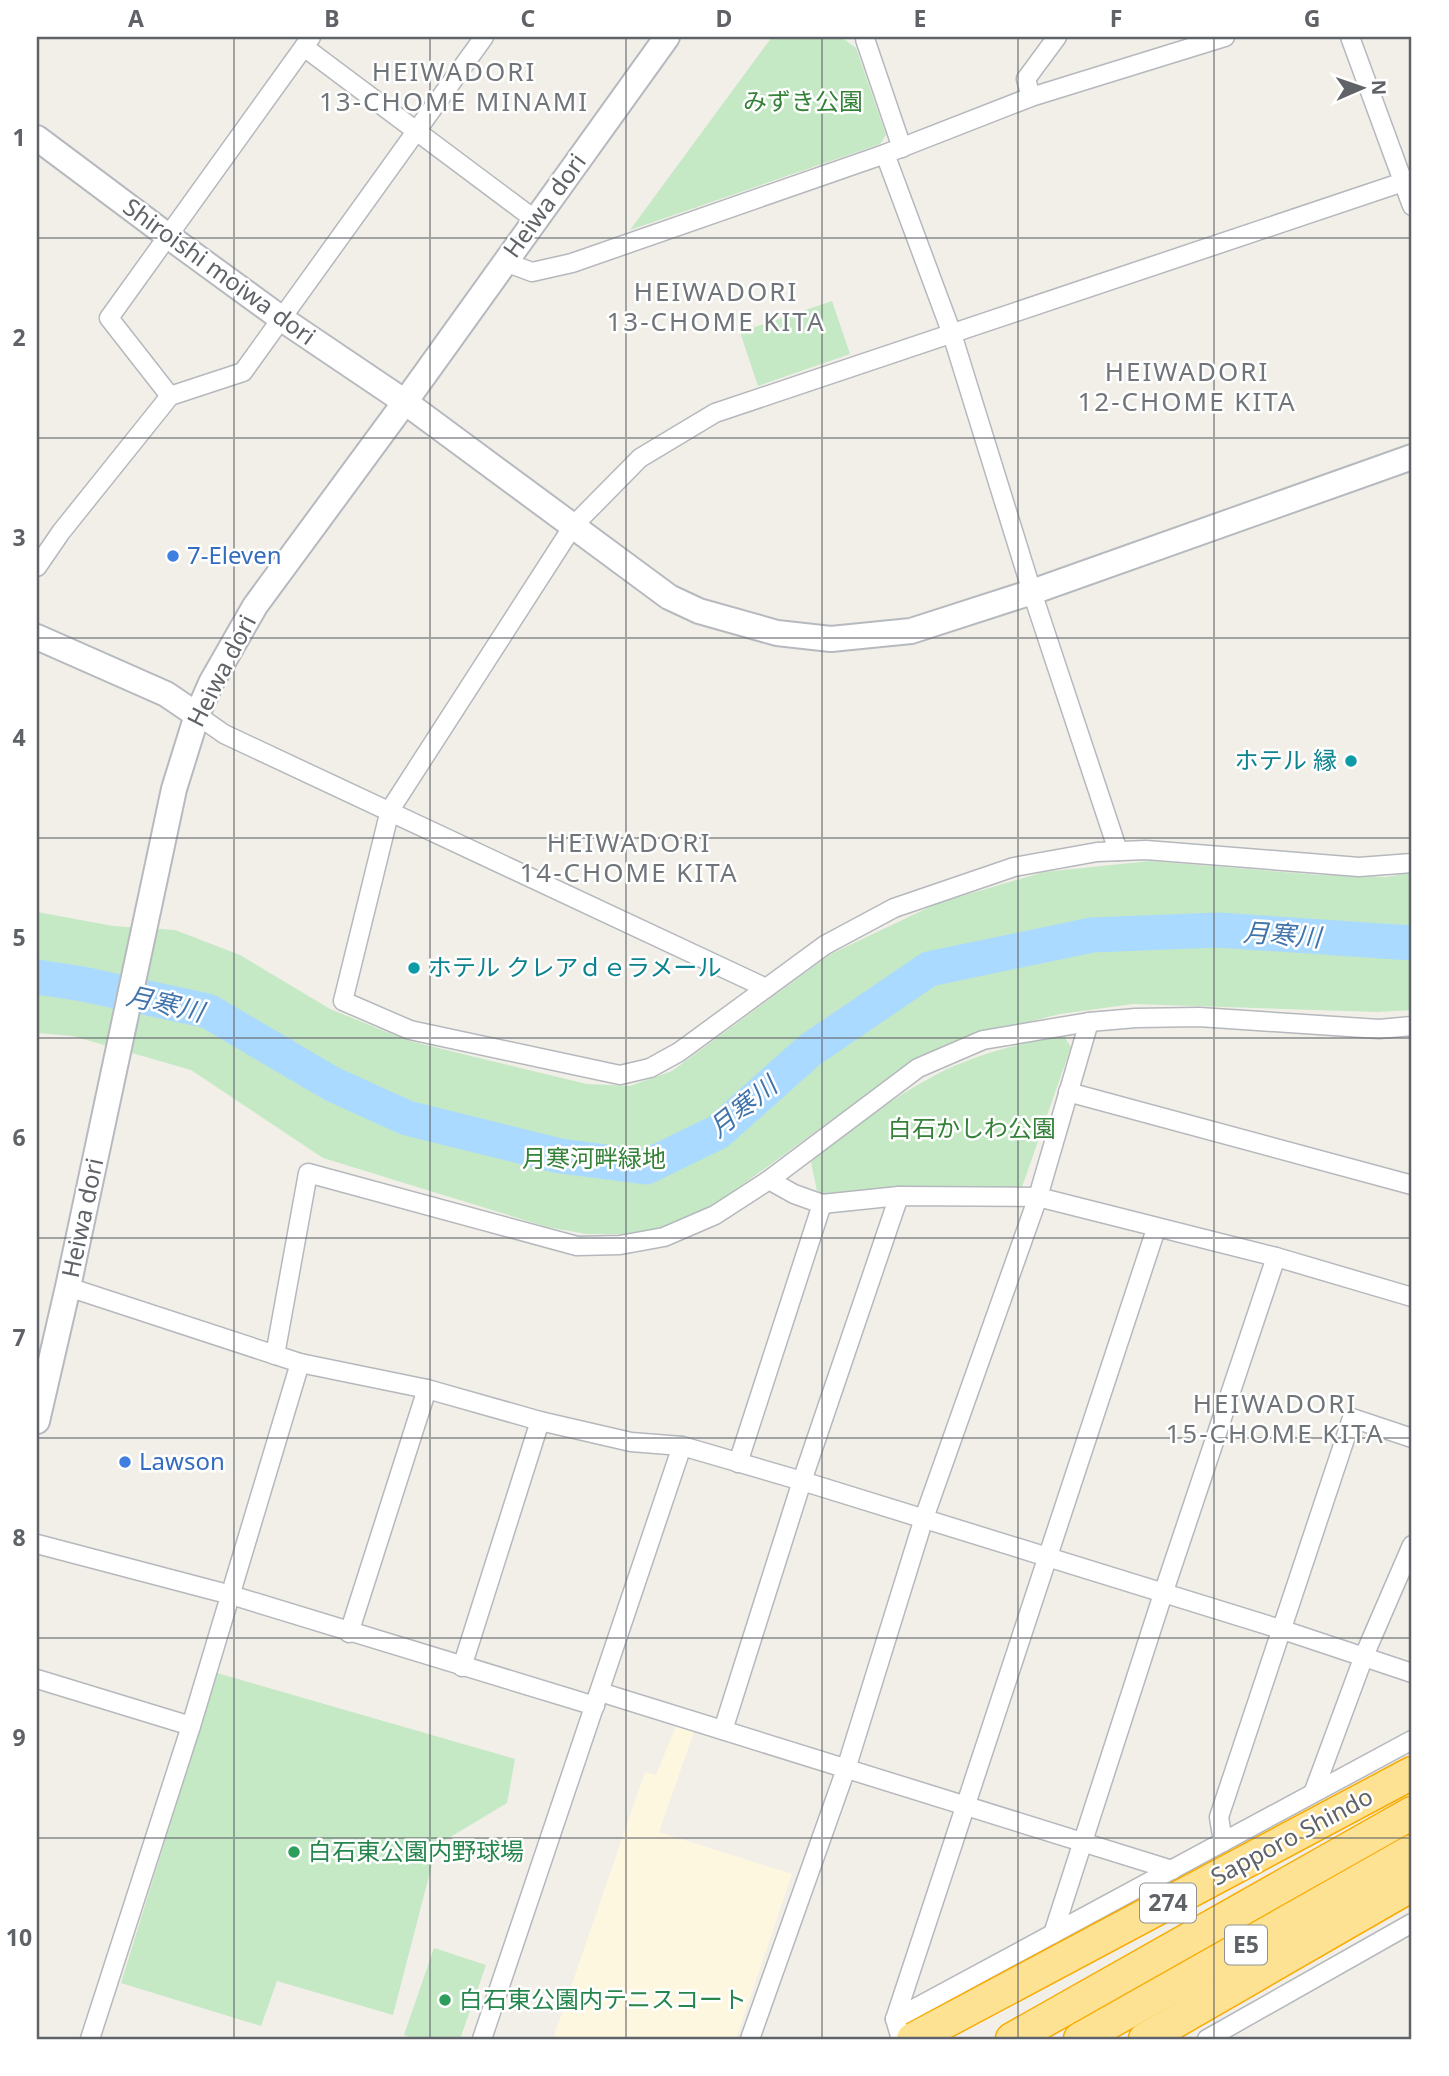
<svg xmlns="http://www.w3.org/2000/svg" width="1449" height="2076" font-family="'Noto Sans','Noto Sans JP',sans-serif">
<style>
.commercial{fill:#fef7e0}
.green{fill:#c5e8c5}
.lines{fill:none;stroke-linecap:round;stroke-linejoin:round}
.river{stroke:#aadaff;stroke-width:35}
.street-casing{stroke:#b5b8bc;stroke-width:21}
.secondary-casing{stroke:#b6babf;stroke-width:28}
.highway-casing{stroke:#f9ab00;stroke-width:35}
.street{stroke:#fff;stroke-width:18}
.secondary{stroke:#fff;stroke-width:24}
.highway{stroke:#fde293;stroke-width:32}
.grid{fill:none;stroke:#5f6368;stroke-width:2;stroke-opacity:0.55}
.shop-dot{fill:#3f7fe0;stroke:#fff;stroke-width:2.5}
.culture-dot{fill:#0f9aa8;stroke:#fff;stroke-width:2.5}
.leisure-dot{fill:#2e9e5b;stroke:#fff;stroke-width:2.5}
.labels{text-anchor:middle;stroke-width:5;stroke-linejoin:round;paint-order:stroke}
.shield{fill:#fff;stroke:#8f9295;stroke-width:2}
.shield-label{font-size:23px;font-weight:bold;fill:#5f6368}
.park-label{font-size:24px;fill:#348238;stroke:#fff}
.street-label{font-size:24px;fill:#5f6368;stroke:#fff}
.shop-label{font-size:24px;fill:#366cbe;stroke:#fff;text-anchor:start}
.culture-label{font-size:24px;fill:#0d838f;stroke:#fff;text-anchor:end}
.leisure-label{font-size:24px;fill:#27864d;stroke:#fff;text-anchor:start}
.neighbourhood-label{font-size:26px;letter-spacing:2px;fill:#70757a;stroke:#fff}
.water-label{font-size:26px;font-style:italic;fill:#4174aa;stroke:#fff}
.neatline{fill:none;stroke:#5f6368;stroke-width:2.5}
.grid-label{font-size:23px;text-anchor:middle;font-weight:bold;fill:#5f6368}
</style>
<rect width="100%" height="100%" fill="#f1efe8"/>
<path class="commercial" d="M679 1719 696 1726 659 1832 792 1874 736 2039H553L645 1772 656 1775Z"/>
<g class="green">
<path d="M772 37H841L856 48 886 135 880 144 630 230Z"/>
<path d="M832 301 850 354 758 386 740 332Z"/>
<path d="M1150 861 1320 875 1387 877 1412 872V1010L1377 1012 1133 1004 1060 1014 980 1034 916 1063 870 1092 724 1198 691 1217 660 1228 623 1234H587L547 1227 323 1158 191 1070 73 1036 37 1033V912L113 926 175 930 240 955 330 1009 409 1041 587 1084 630 1086 672 1071 831 954 938 903 1044 872Z"/>
<path d="M1063 1035 1071 1047 1022 1187 1015 1193 818 1196 811 1162C854 1127 912 1082 964 1062 996 1049 1030 1042 1063 1035Z"/>
<path d="M217 1673 515 1759 507 1803 437 1845 393 2015 277 1981 261 2026 121 1983Z"/>
<path d="M434 1948 486 1965 460 2039H416L404 2035Z"/>
</g>
<g class="lines">
<path class="river" d="M37 977 83 984 208 1011 332 1084 407 1118 560 1156 646 1167 718 1132 810 1050 929 969 1092 935 1218 930 1412 943"/>
<defs>
<g id="street">
<path d="M866 37 865 39 902 148"/>
<path d="M1350 37 1412 206"/>
<path d="M304 47 534 219"/>
<path d="M1031 97 1026 79 1057 37"/>
<path d="M885 154 952 334 1032 592 1118 851"/>
<path d="M1412 179 715 413 640 458 573 526 390 810 343 1001 410 1030 620 1075 650 1068 679 1052 825 945 894 908 1014 867 1097 852 1146 850 1359 867 1412 863"/>
<path d="M505 262 532 272 572 263 885 154 1031 97 1225 37"/>
<path d="M170 396 109 318 311 37"/>
<path d="M37 567 61 532 170 396 243 372 484 37"/>
<path d="M197 715 224 734 766 988"/>
<path d="M1068 1092 1412 1185"/>
<path d="M769 1180 794 1194 822 1204 899 1196 1038 1197 1276 1257 1412 1297"/>
<path d="M68 1287 300 1363 427 1389 540 1421 631 1442 682 1446 802 1481 1280 1629 1412 1673"/>
<path d="M275 1355 308 1173 577 1246 620 1245 664 1237 715 1215 769 1180 918 1068 983 1040 1089 1022 1136 1018 1199 1017 1379 1029 1412 1026"/>
<path d="M738 1463 822 1204"/>
<path d="M37 1544 231 1595 595 1706"/>
<path d="M349 1633 427 1389"/>
<path d="M462 1667 540 1421"/>
<path d="M37 1679 191 1726"/>
<path d="M600 1692 1172 1870"/>
<path d="M723 1730 802 1481 899 1196"/>
<path d="M1314 1791 1364 1656 1412 1545"/>
<path d="M1223 1842 1219 1817 1352 1418 1412 1438"/>
<path d="M1053 1934 1163 1594 1276 1257"/>
<path d="M895 2019C984 1756 1069 1492 1156 1229"/>
<path d="M90 2039 191 1726 300 1363"/>
<path d="M482 2039 682 1446"/>
<path d="M750 2039 846 1769 924 1518 1038 1197 1089 1022"/>
<path d="M901 2039 895 2019 1412 1740"/>
<path d="M1207 2039 1412 1923"/>
</g>
<g id="secondary">
<path d="M37 138 168 236 282 319 405 402 669 597 699 611 777 633 831 639 911 631 1032 592 1412 457"/>
<path d="M37 637 166 694 197 715"/>
<path d="M37 1421 68 1287 174 789 197 715 211 683 255 606 405 402 667 37"/>
</g>
<g id="highway">
<path d="M913 2039 1412 1773"/>
<path d="M1012 2039 1412 1813"/>
<path d="M1080 2039 1412 1851"/>
<path d="M1145 2039 1412 1885"/>
</g>
</defs>
<use href="#street" class="street-casing"/>
<use href="#secondary" class="secondary-casing"/>
<use href="#highway" class="highway-casing"/>
<use href="#street" class="street"/>
<use href="#secondary" class="secondary"/>
<use href="#highway" class="highway"/>
</g>
<path class="grid" d="M234 37V2039M430 37V2039M626 37V2039M822 37V2039M1018 37V2039M1214 37V2039M37 238H1412M37 438H1412M37 638H1412M37 838H1412M37 1038H1412M37 1238H1412M37 1438H1412M37 1638H1412M37 1838H1412"/>
<g class="shop-dot">
<circle cx="173" cy="556" r="7"/>
<circle cx="125" cy="1462" r="7"/>
</g>
<g class="culture-dot">
<circle cx="1351" cy="761" r="7"/>
<circle cx="414" cy="968" r="7"/>
</g>
<g class="leisure-dot">
<circle cx="294" cy="1852" r="7"/>
<circle cx="445" cy="2000" r="7"/>
</g>
<g class="labels">
<g class="shield">
<rect x="1140" y="1883.5" width="56" height="39" rx="5"/>
<rect x="1225" y="1925.5" width="42" height="39" rx="5"/>
</g>
<g class="shield-label">
<text x="1168" y="1911">274</text>
<text x="1246" y="1953">E5</text>
</g>
<g class="park-label">
<text x="803" y="110">みずき公園</text>
<text x="972" y="1137">白石かしわ公園</text>
<text x="594" y="1167">月寒河畔緑地</text>
</g>
<g class="street-label">
<text transform="translate(545 206) rotate(-54)" y="8">Heiwa dori</text>
<text transform="translate(219 272) rotate(36)" y="8">Shiroishi moiwa dori</text>
<text transform="translate(222 671) rotate(-63)" y="8">Heiwa dori</text>
<text transform="translate(83 1218) rotate(-78)" y="8">Heiwa dori</text>
<text transform="translate(1292 1837) rotate(-28)" y="8">Sapporo Shindo</text>
</g>
<g class="shop-label">
<text x="187" y="564">7-Eleven</text>
<text x="139" y="1470">Lawson</text>
</g>
<g class="culture-label">
<text x="1337" y="769">ホテル 縁</text>
<text x="428" y="976" text-anchor="start">ホテル クレアｄｅラメール</text>
</g>
<g class="leisure-label">
<text x="308" y="1860">白石東公園内野球場</text>
<text x="459" y="2008">白石東公園内テニスコート</text>
</g>
<g class="neighbourhood-label">
<text x="454" y="81">HEIWADORI<tspan x="454" dy="30">13-CHOME MINAMI</tspan></text>
<text x="716" y="301">HEIWADORI<tspan x="716" dy="30">13-CHOME KITA</tspan></text>
<text x="1187" y="381">HEIWADORI<tspan x="1187" dy="30">12-CHOME KITA</tspan></text>
<text x="629" y="852">HEIWADORI<tspan x="629" dy="30">14-CHOME KITA</tspan></text>
<text x="1275" y="1413">HEIWADORI<tspan x="1275" dy="30">15-CHOME KITA</tspan></text>
</g>
<g class="water-label">
<text transform="translate(1282 935) rotate(4)" y="9">月寒川</text>
<text transform="translate(165 1004) rotate(13)" y="9">月寒川</text>
<text transform="translate(743 1107) rotate(-39)" y="9">月寒川</text>
</g>
</g>
<rect width="1449" height="2076" fill="none" stroke="#ffffff" stroke-width="77"/>
<g transform="translate(1362 88) rotate(88)" stroke="#ffffff" stroke-width="5" paint-order="stroke">
<path d="M0-5L12 26L0 18L-12 26Z" fill="#5f6368"/>
<text y="-10" font-size="19" font-weight="bold" text-anchor="middle" fill="#5f6368">N</text>
</g>
<rect x="38" y="38" width="1372" height="2000" class="neatline"/>
<g class="grid-label">
<text x="136" y="27">A</text>
<text x="332" y="27">B</text>
<text x="528" y="27">C</text>
<text x="724" y="27">D</text>
<text x="920" y="27">E</text>
<text x="1116" y="27">F</text>
<text x="1312" y="27">G</text>
<text x="19" y="146">1</text>
<text x="19" y="346">2</text>
<text x="19" y="546">3</text>
<text x="19" y="746">4</text>
<text x="19" y="946">5</text>
<text x="19" y="1146">6</text>
<text x="19" y="1346">7</text>
<text x="19" y="1546">8</text>
<text x="19" y="1746">9</text>
<text x="19" y="1946">10</text>
</g>
</svg>
